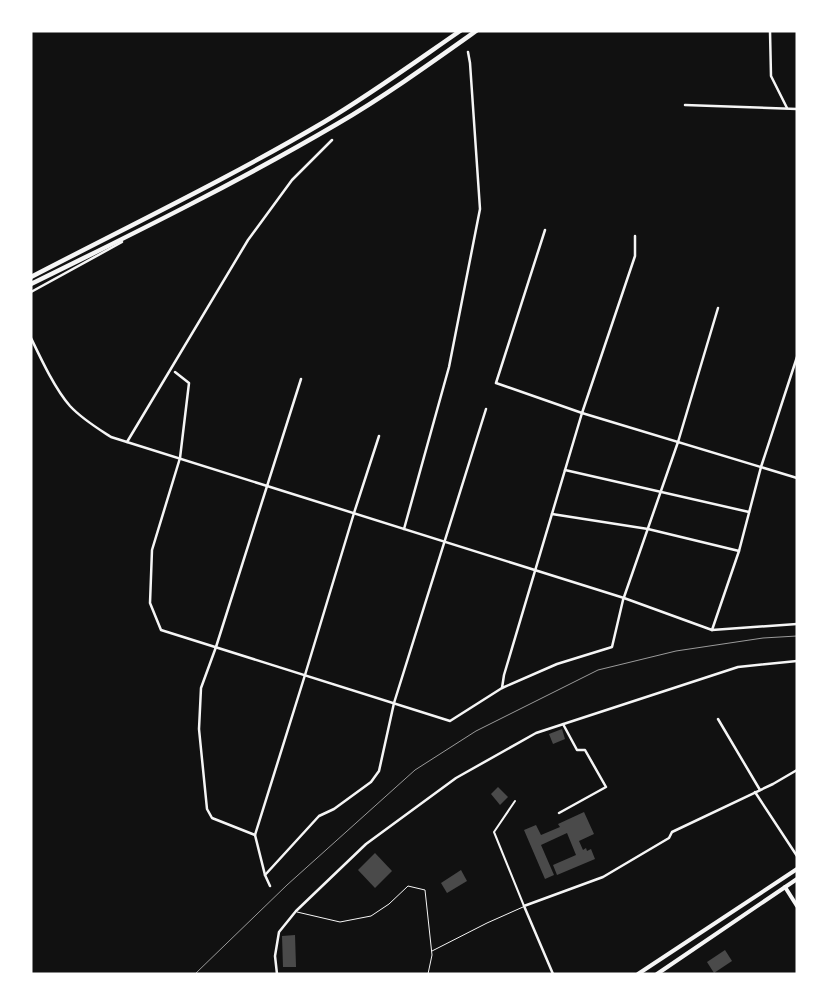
<svg xmlns="http://www.w3.org/2000/svg" width="828" height="1005" font-family="Raleway,sans-serif">
<style>
.building{fill:#4a4a4a}
.lines{fill:none;stroke-linecap:round;stroke-linejoin:round}
.service{stroke:#f5f5f5;stroke-width:1}
.pedestrian{stroke:#f5f5f5;stroke-width:2}
.minor{stroke:#f5f5f5;stroke-width:2.5}
.tertiary{stroke:#f5f5f5;stroke-width:4}
.secondary{stroke:#f5f5f5;stroke-width:4}
.trunk{stroke:#f5f5f5;stroke-width:4.5}
.rail{stroke:#9a9a9a;stroke-width:1}
</style>
<rect width="100%" height="100%" fill="#111"/>
<g class="building">
<path d="M562 729 565 739 553 744 549 734Z"/>
<path d="M498 787 508 797 500 805 491 794Z"/>
<path d="M584 812 594 834 579 841 583 850 586 848 587 851 591 849 595 859 557 875 553 865 576 855 567 833 541 845 554 875 545 879 524 830 536 825 541 835 560 827 558 824Z"/>
<path d="M375 853 392 871 375 888 358 870Z"/>
<path d="M461 870 467 881 447 893 441 883Z"/>
<path d="M295 935 296 967H283L282 936Z"/>
<path d="M725 950 732 961 714 973 707 962Z"/>
</g>
<g class="lines">
<g class="service">
<path d="M297 912 340 922 371 916 389 904 408 886 425 890 432 955 428 974"/>
<path d="M432 951 487 923 523 907"/>
</g>
<path class="pedestrian" d="M515 801 494 832 524 906"/>
<g class="minor">
<path d="M770 31 771 76 787 108"/>
<path d="M685 105 797 109"/>
<path d="M545 230 496 383 582 413 797 478"/>
<path d="M31 292 122 242"/>
<path d="M31 338C41 359 55 389 70 406 82 419 97 428 111 437L624 598 712 630 797 624"/>
<path d="M175 372 189 383 180 458 152 550 150 603 161 630 450 721 502 688 557 664 612 647 623 600 678 442 718 308"/>
<path d="M127 442 248 240 292 180 332 140"/>
<path d="M565 470 749 512"/>
<path d="M552 514 648 529 739 551"/>
<path d="M404 529 449 367 480 209 470 63 468 52"/>
<path d="M712 630 739 551 761 467 797 357"/>
<path d="M502 688 504 675 582 413 635 256V236"/>
<path d="M718 719 760 790"/>
<path d="M755 792 797 856"/>
<path d="M559 813 606 787 585 750H577L563 724"/>
<path d="M255 835 212 818 207 809 199 729 201 688 216 647 301 379"/>
<path d="M265 875 319 816 334 809 371 782 379 771 394 703 486 409"/>
<path d="M270 886 265 875 255 835 305 675 354 513 379 436"/>
<path d="M277 974 275 956 279 932 296 911 366 844 456 778 536 733 738 667 797 661"/>
<path d="M553 974 524 906 603 877 669 838 672 832 773 784 797 770"/>
</g>
<path class="tertiary" d="M785 887 797 906"/>
<g class="secondary">
<path d="M638 974 797 869"/>
<path d="M657 974 797 879"/>
</g>
<g class="trunk">
<path d="M31 277C129 226 229 178 324 122 371 94 415 62 460 31"/>
<path d="M31 284C135 233 238 182 337 124 385 96 431 63 476 31"/>
</g>
<path class="rail" d="M195 974 287 885 415 770 476 731 598 670 676 651 763 638 797 636"/>
</g>
<rect width="828" height="1005" fill="none" stroke="#ffffff" stroke-width="65"/>
</svg>
